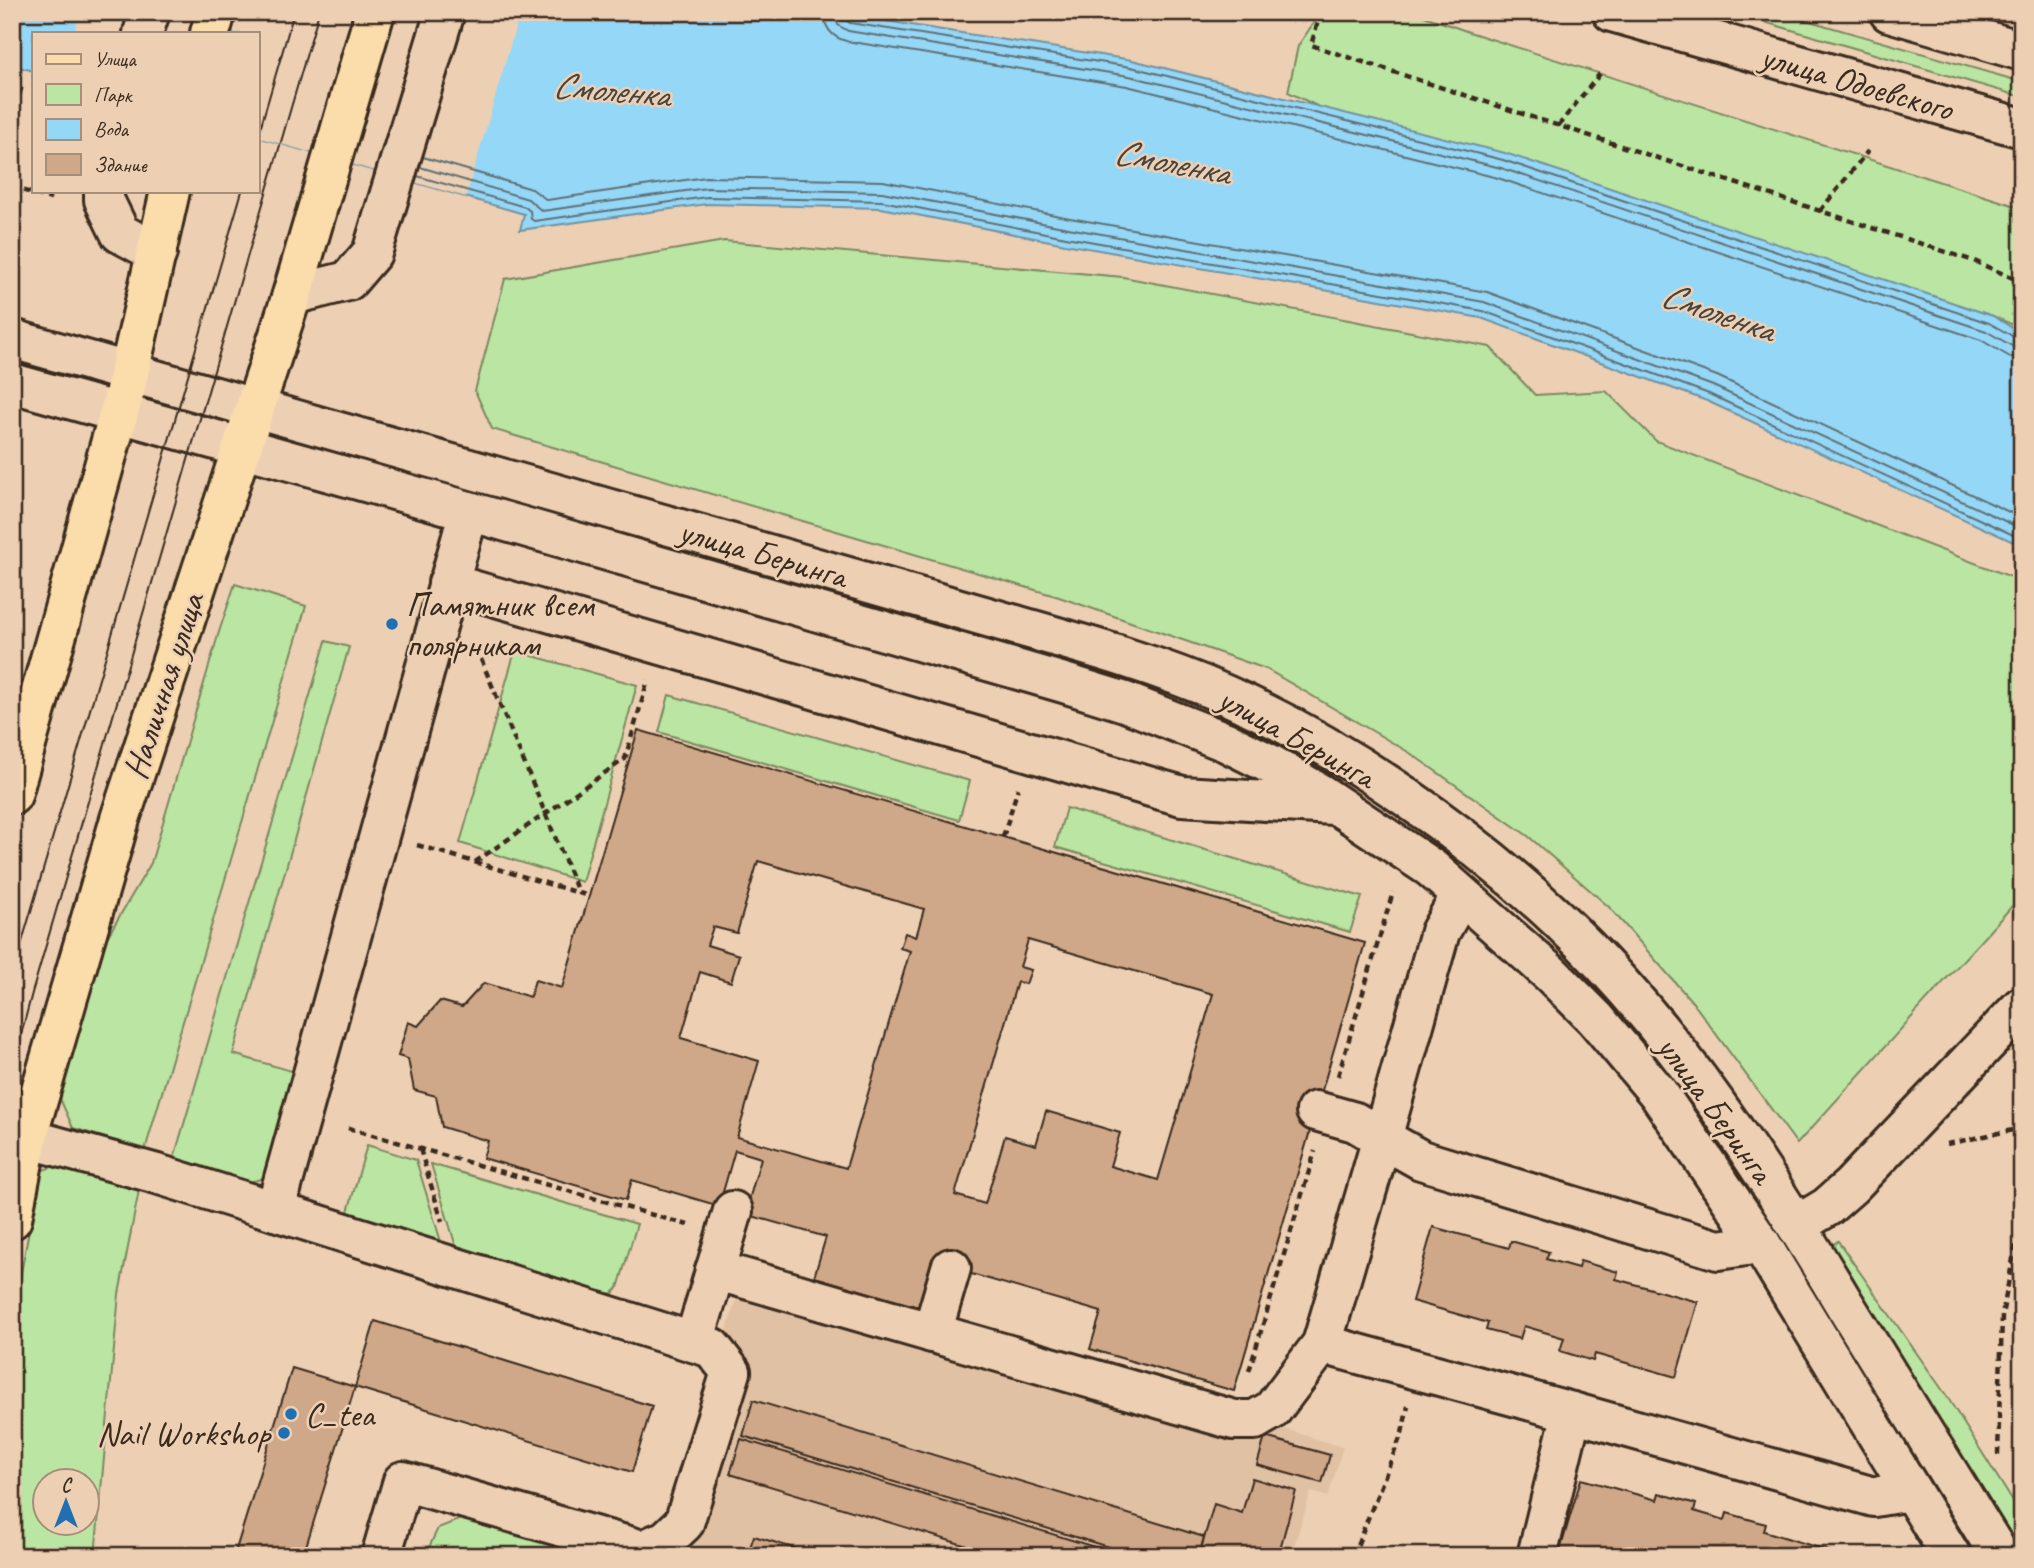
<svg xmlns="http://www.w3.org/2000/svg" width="2034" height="1568" font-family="Caveat,sans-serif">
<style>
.built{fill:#e1c1a4}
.green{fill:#bbe5a2;stroke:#7b8860;stroke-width:2;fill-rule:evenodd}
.water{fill:#95d7f7;stroke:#7192a0;stroke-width:2}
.pier{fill:#edd0b4}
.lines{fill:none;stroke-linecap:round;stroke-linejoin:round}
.shore{stroke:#5f6f75;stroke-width:2}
.building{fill:#cea888;stroke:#3b2a1e;stroke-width:2;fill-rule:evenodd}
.minor-casing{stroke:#3b2a1e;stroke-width:44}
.major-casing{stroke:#3b2a1e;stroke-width:44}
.path{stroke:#3b2a1e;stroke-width:4.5;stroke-dasharray:7 5;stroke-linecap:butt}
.minor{stroke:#edd0b4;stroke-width:38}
.major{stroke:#faddab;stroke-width:38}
.tram{stroke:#3b2a1e;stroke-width:2}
.poi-dot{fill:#1f6fb2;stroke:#edd0b4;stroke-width:2.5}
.labels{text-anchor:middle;stroke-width:5;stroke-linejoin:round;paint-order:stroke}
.street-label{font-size:35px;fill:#3b2a1e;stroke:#edd0b4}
.poi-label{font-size:35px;fill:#3b2a1e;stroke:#edd0b4;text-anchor:start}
.water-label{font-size:37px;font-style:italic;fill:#48443f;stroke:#edd0b4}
</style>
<rect width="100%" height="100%" fill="#edd0b4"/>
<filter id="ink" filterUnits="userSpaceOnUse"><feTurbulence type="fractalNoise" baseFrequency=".0143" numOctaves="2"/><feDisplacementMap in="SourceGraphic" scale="14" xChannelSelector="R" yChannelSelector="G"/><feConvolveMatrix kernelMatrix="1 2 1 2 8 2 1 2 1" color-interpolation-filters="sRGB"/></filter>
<g filter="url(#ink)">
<path class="built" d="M738 1293 1240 1442 1249 1418 1343 1447 1328 1497 1311 1492 1291 1556H683L746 1354 722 1346Z"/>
<g class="green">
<path d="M1321 12H1413L1469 32 2022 208V329L1993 316 1319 107 1288 92 1298 46Z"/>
<path d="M1730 12H1778L2022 82V97Z"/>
<path d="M724 241 1123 277 1490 347 1535 395 1606 391 1656 441 2022 581V895L1797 1144 1694 1004 1609 907 1528 836 1410 753 1266 669 1059 597 492 429 475 391 505 279Z"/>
<path d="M235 584 306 606 145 1150 73 1128 57 1092 99 951 151 863 219 632Z"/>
<path d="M326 641 349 647 233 1054 291 1071 297 1077 272 1173C244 1195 203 1169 174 1158Z"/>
<path d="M515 651 637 685 582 882 460 843Z"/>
<path d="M669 695 970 781 959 820 659 732Z"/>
<path d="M1066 808 1362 897 1350 932 1055 847Z"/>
<path d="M367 1145 416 1160 442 1245 347 1215Z"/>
<path d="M67 1162 140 1185 119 1294 95 1556H12V1341L19 1284 40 1171ZM46 1480H88V1522H46Z"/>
<path d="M431 1164 637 1224 618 1288 613 1293 601 1294 457 1250Z"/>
<path d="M1838 1241 1946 1395 2022 1516V1552L1831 1246Z"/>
<path d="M471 1515 608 1556H425L438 1528Z"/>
</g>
<path class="water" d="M12 12H829L1132 60 1505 153 1993 316 2022 334V546L1707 401 1481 318 1065 244 881 208 707 204 520 230 524 214 257 137V33H33V71L12 65Z"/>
<path class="pier" d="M80 12H520L466 197 257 137V33H74Z"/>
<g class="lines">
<g class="shore">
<path d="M824 12C824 27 831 37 846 41L1127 86 1498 178 1981 340 2010 357 2022 358"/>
<path d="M834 12 838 25 848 31 1129 76 1501 168 1986 331 2012 346 2022 348"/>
<path d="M843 12 844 19 850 23 1131 67 1503 160 1989 323 2016 338 2022 339"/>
<path d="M423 157 532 189 547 200 706 177 883 181 1070 218 1487 292 1717 376 2022 518"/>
<path d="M420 167 528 199 542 211 707 188 882 192 1068 228 1484 302 1713 386 2022 529"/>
<path d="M417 176 525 207 530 211 531 219 534 221 707 197 882 201 1066 237 1483 311 1709 394 2022 539"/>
</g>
</g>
<g class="building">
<path d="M638 730 1365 943 1234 1391 1090 1349 1101 1312 951 1268 921 1308 814 1277 826 1237 745 1214 761 1158 735 1150 719 1206 632 1180 626 1200 483 1158 488 1141 442 1127 436 1096 414 1090 408 1059 398 1056 408 1022 418 1026 440 1001 462 1007 484 983 530 997 535 980 562 988ZM758 861 924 909 916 937 905 933 900 948 910 951 846 1168 737 1137 759 1061 681 1038 700 972 731 982 739 955 707 945 713 927 737 933ZM1028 940 1213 994 1158 1180 1110 1166 1120 1133 1046 1111 1036 1145 1005 1136 985 1204 955 1195 1017 982 1026 984 1031 970 1020 967Z"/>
<path d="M1433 1227 1509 1248 1511 1241 1549 1252 1546 1259 1578 1268 1580 1261 1618 1272 1616 1279 1698 1302 1676 1377 1595 1354 1593 1361 1560 1351 1564 1338 1524 1326 1520 1339 1486 1330 1488 1323 1412 1301Z"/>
<path d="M375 1321 652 1406 632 1472 355 1387Z"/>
<path d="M292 1368 355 1387 330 1469 303 1556H234Z"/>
<path d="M753 1400 1204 1537 1199 1556H1138L743 1436Z"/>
<path d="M1265 1437 1330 1455 1322 1483 1257 1465Z"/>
<path d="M741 1439 1124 1556H1000L730 1474Z"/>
<path d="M1252 1478 1296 1491 1278 1556H1199L1214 1504 1242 1513Z"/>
<path d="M1581 1479 1657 1500 1659 1493 1696 1504 1694 1511 1725 1520 1727 1513 1766 1524 1764 1531 1845 1556H1567L1559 1554Z"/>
<path d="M754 1536 819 1556H747Z"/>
</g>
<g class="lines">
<defs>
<g id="minor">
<path d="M1612 12 2022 128"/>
<path d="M1889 12 2022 51"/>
<path d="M143 33 150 12"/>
<path d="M104 191V200L120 233 157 253"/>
<path d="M292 295 348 281 372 253 445 12"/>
<path d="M12 339C252 408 493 475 733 544 824 570 914 596 1005 622 1079 643 1156 664 1226 695 1345 748 1466 832 1560 921 1677 1032 1763 1168 1845 1305 1897 1389 1948 1472 2000 1556"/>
<path d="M12 383 469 511 1064 683 1125 702 1226 742 1270 764 1319 793 1431 868 1551 974 1596 1019 1658 1093 1761 1244 1951 1556"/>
<path d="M448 583 1182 796 1333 805"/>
<path d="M1316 1111 1355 1122 1382 1138 1440 932 1453 909 1464 898"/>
<path d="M12 1134 157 1174 712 1348 731 1372 684 1523 666 1540 642 1550 403 1481 381 1556"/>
<path d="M275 1211 469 511"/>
<path d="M1797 1225 1827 1207 1851 1186 2022 1006"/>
<path d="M715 1270 1234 1420H1255L1272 1410 1322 1344"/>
<path d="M932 1333 951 1268"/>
<path d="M694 1342 733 1211"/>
<path d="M1572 1412 1874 1497 1910 1491"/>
<path d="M1537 1556 1572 1412 1322 1344 1382 1138 1421 1160 1718 1250 1761 1244"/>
</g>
<g id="major">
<path d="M210 33 216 12"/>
<path d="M12 795 125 391 170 191"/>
<path d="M12 1219 29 1131 120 819 292 295 375 12"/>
</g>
</defs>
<use href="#minor" class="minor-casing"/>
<use href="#major" class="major-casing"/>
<g class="path">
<path d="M1321 12 1311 45 1974 261 2022 282"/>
<path d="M12 83 22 86 12 116"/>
<path d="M1558 126 1603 70"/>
<path d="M12 187 51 199"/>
<path d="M1820 211 1868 151"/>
<path d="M481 659 578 892"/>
<path d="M1003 837 1018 788"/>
<path d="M417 845 589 896"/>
<path d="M475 862 625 759 648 680"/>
<path d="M1338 1076 1393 892"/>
<path d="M348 1128 688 1225"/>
<path d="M1947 1144 2022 1128"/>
<path d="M420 1149 442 1221"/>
<path d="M1249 1371 1315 1151"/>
<path d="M1998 1455 2002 1315 2022 1213"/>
<path d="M1353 1556 1402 1433 1408 1406"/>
</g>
<use href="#minor" class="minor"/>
<use href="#major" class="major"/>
<g class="tram">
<path d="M257 139 294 12"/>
<path d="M12 976 242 191"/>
<path d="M12 1069 32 993 319 12"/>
</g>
</g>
</g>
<g class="poi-dot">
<circle cx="392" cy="624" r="7"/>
<circle cx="291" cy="1414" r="7"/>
<circle cx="284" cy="1433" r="7"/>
</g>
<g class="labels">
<g class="street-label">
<text transform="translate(1857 82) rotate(16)" y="12">улица Одоевского</text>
<text transform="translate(763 553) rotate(16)" y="12">улица Беринга</text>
<text transform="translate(163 686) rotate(-72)" y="12">Наличная улица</text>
<text transform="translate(1297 737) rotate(29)" y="12">улица Беринга</text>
<text transform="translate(1716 1109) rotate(54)" y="12">улица Беринга</text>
</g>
<g class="poi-label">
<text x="406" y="616">Памятник всем<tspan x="406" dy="40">полярникам</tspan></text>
<text x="305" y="1426">C_tea</text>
<text x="270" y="1445" text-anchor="end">Nail Workshop</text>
</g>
<g class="water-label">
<text transform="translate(611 89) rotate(5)" y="13">Смоленка</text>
<text transform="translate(1172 161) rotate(11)" y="13">Смоленка</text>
<text transform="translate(1718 311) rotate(19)" y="13">Смоленка</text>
</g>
</g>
<rect width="2034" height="1568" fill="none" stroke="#edd0b4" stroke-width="42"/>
<rect x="21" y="21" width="1992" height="1526" fill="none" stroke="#3b2a1e" stroke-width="2.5" filter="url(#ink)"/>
<rect x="32" y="32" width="228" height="161" fill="#edd0b4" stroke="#a68e78" stroke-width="2"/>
<rect x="46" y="54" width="35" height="10" fill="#faddab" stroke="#a68e78" stroke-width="2"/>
<text x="94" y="66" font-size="21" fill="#3b2a1e">Улица</text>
<rect x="46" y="84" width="35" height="21" fill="#bbe5a2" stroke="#a68e78" stroke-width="2"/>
<text x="94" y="102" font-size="21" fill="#3b2a1e">Парк</text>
<rect x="46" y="119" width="35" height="21" fill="#95d7f7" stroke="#a68e78" stroke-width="2"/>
<text x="94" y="136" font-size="21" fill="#3b2a1e">Вода</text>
<rect x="46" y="154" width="35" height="21" fill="#cea888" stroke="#a68e78" stroke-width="2"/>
<text x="94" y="172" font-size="21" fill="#3b2a1e">Здание</text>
<g transform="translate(66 1502)"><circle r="33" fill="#edd0b4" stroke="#a68e78" stroke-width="2"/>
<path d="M0-5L12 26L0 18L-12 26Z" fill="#1f6fb2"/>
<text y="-10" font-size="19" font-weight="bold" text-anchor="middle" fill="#3b2a1e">С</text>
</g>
</svg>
